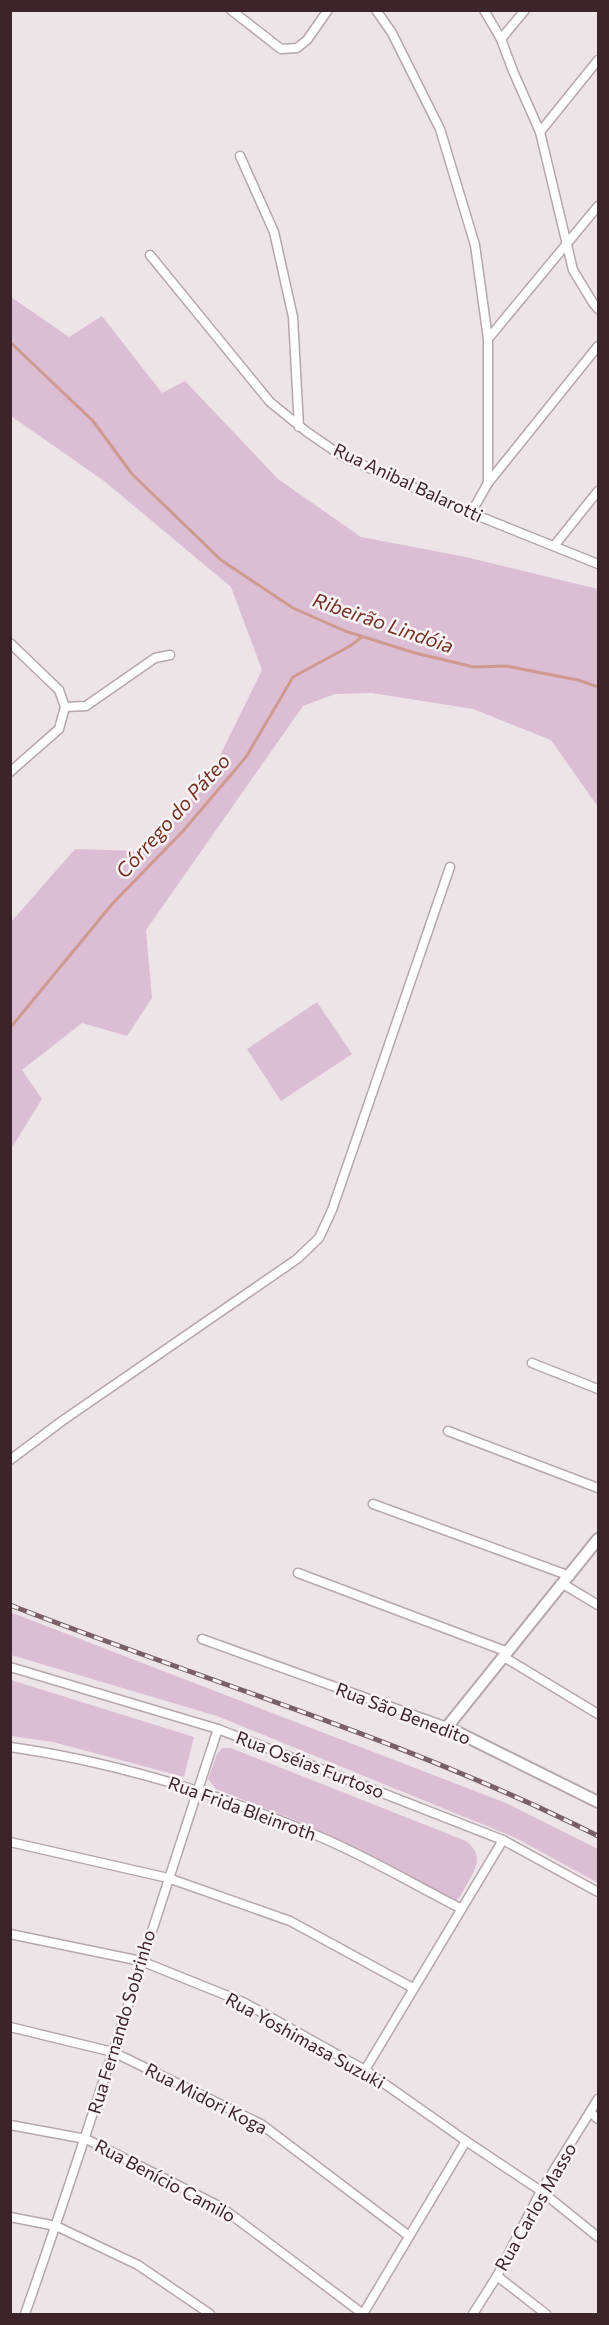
<svg xmlns="http://www.w3.org/2000/svg" width="609" height="2325" font-family="Commissioner,sans-serif">
<style>
.green{fill:#dcbed4}
.lines{fill:none;stroke-linecap:round;stroke-linejoin:round}
.stream{stroke:#ce998f;stroke-width:3}
.minor-casing{stroke:#b5a7ac;stroke-width:11}
.tertiary-casing{stroke:#b5a7ac;stroke-width:14}
.minor{stroke:#fff;stroke-width:8}
.tertiary{stroke:#fff;stroke-width:10}
.rail-casing{stroke:#795f66;stroke-width:5}
.rail{stroke:#f9f4f7;stroke-width:3;stroke-dasharray:9;stroke-linecap:butt}
.labels{text-anchor:middle;stroke-width:5;stroke-linejoin:round;paint-order:stroke}
.street-label{font-size:18px;fill:#3d242b;stroke:#f9f4f7}
.water-label{font-size:20px;font-style:italic;fill:#763021;stroke:#f9f4f7}
</style>
<rect width="100%" height="100%" fill="#ede4e8"/>
<g class="green">
<path d="M11 297 69 337 102 316 162 393 185 381 278 479 361 537 466 557 598 589V807L551 740 473 709 372 693 335 694 303 706 146 930 152 998 127 1036 82 1023 22 1070 42 1099 11 1149V922L75 849 143 851 207 782 262 670 231 587 104 481 11 416Z"/>
<path d="M317 1002 352 1054 281 1101 247 1049Z"/>
<path d="M10 1612 506 1803 598 1849V1883L516 1838 217 1716 11 1655Z"/>
<path d="M11 1680 194 1737 184 1777 53 1742 11 1736Z"/>
<path d="M222 1748H231L466 1841C489 1859 470 1876 460 1897L455 1901 446 1898 312 1827 216 1789 208 1779 217 1754Z"/>
</g>
<g class="lines">
<g class="stream">
<path d="M10 342 93 421 132 474 221 560 293 608 345 631 415 653 474 667 506 666 578 680 598 687"/>
<path d="M10 1028 113 903 183 831 246 757 293 677 350 646 362 637"/>
</g>
<defs>
<g id="minor">
<path d="M231 10 281 49 297 48 307 40 328 10"/>
<path d="M376 10 392 33 440 129 475 245 488 339V483L471 513"/>
<path d="M484 10 501 39 513 71 540 132 573 270 593 303 598 309"/>
<path d="M501 39 525 10"/>
<path d="M540 132 598 60"/>
<path d="M240 156 274 232 293 317 299 427"/>
<path d="M150 255 270 402 307 432 342 456 471 513 598 564"/>
<path d="M488 339 598 206"/>
<path d="M488 483 598 346"/>
<path d="M554 546 598 491"/>
<path d="M10 643 59 690 65 707"/>
<path d="M65 707 86 706 155 658 170 655"/>
<path d="M10 772 59 729 65 707"/>
<path d="M532 1363 598 1389"/>
<path d="M448 1431 598 1488"/>
<path d="M10 1460 62 1421 297 1259 319 1238 332 1210 450 867"/>
<path d="M373 1504 570 1576"/>
<path d="M298 1573 508 1652"/>
<path d="M563 1584 598 1605"/>
<path d="M202 1639 447 1727"/>
<path d="M504 1657 598 1714"/>
<path d="M10 1667 218 1729 503 1840 598 1892"/>
<path d="M10 1747C116 1762 219 1794 318 1836 366 1856 413 1884 460 1908"/>
<path d="M10 1842 168 1878 290 1921 413 1988"/>
<path d="M10 1934 141 1961 243 2002 365 2070 466 2141 541 2191 598 2237"/>
<path d="M10 2027 113 2052 261 2124 409 2236"/>
<path d="M365 2070 503 1840"/>
<path d="M591 2113 598 2119"/>
<path d="M10 2125 86 2139 221 2207 363 2314"/>
<path d="M10 2217 56 2226 138 2265 210 2314"/>
<path d="M497 2276 546 2314"/>
<path d="M25 2314C93 2121 153 1924 218 1729"/>
<path d="M363 2314 466 2141"/>
<path d="M473 2314 497 2276 541 2191 598 2099"/>
</g>
<path id="tertiary" d="M598 1539 447 1727 598 1802"/>
</defs>
<use href="#minor" class="minor-casing"/>
<use href="#tertiary" class="tertiary-casing"/>
<use href="#minor" class="minor"/>
<use href="#tertiary" class="tertiary"/>
<defs>
<path id="rail" d="M10 1605C207 1682 410 1741 598 1836"/>
</defs>
<use href="#rail" class="rail-casing"/>
<use href="#rail" class="rail"/>
</g>
<g class="labels">
<g class="street-label">
<text transform="translate(408 483) rotate(25)" y="6">Rua Anibal Balarotti</text>
<text transform="translate(403 1714) rotate(21)" y="6">Rua São Benedito</text>
<text transform="translate(310 1765) rotate(21)" y="6">Rua Oséias Furtoso</text>
<text transform="translate(242 1809) rotate(20)" y="6">Rua Frida Bleinroth</text>
<text transform="translate(122 2022) rotate(-73)" y="6">Rua Fernando Sobrinho</text>
<text transform="translate(305 2041) rotate(29)" y="6">Rua Yoshimasa Suzuki</text>
<text transform="translate(206 2099) rotate(27)" y="6">Rua Midori Koga</text>
<text transform="translate(165 2181) rotate(28)" y="6">Rua Benício Camilo</text>
<text transform="translate(536 2207) rotate(-60)" y="6">Rua Carlos Masso</text>
</g>
<g class="water-label">
<text transform="translate(383 623) rotate(19)" y="7">Ribeirão Lindóia</text>
<text transform="translate(173 816) rotate(-48)" y="7">Córrego do Páteo</text>
</g>
</g>
<rect width="609" height="2325" fill="none" stroke="#3d242b" stroke-width="24"/>
</svg>
